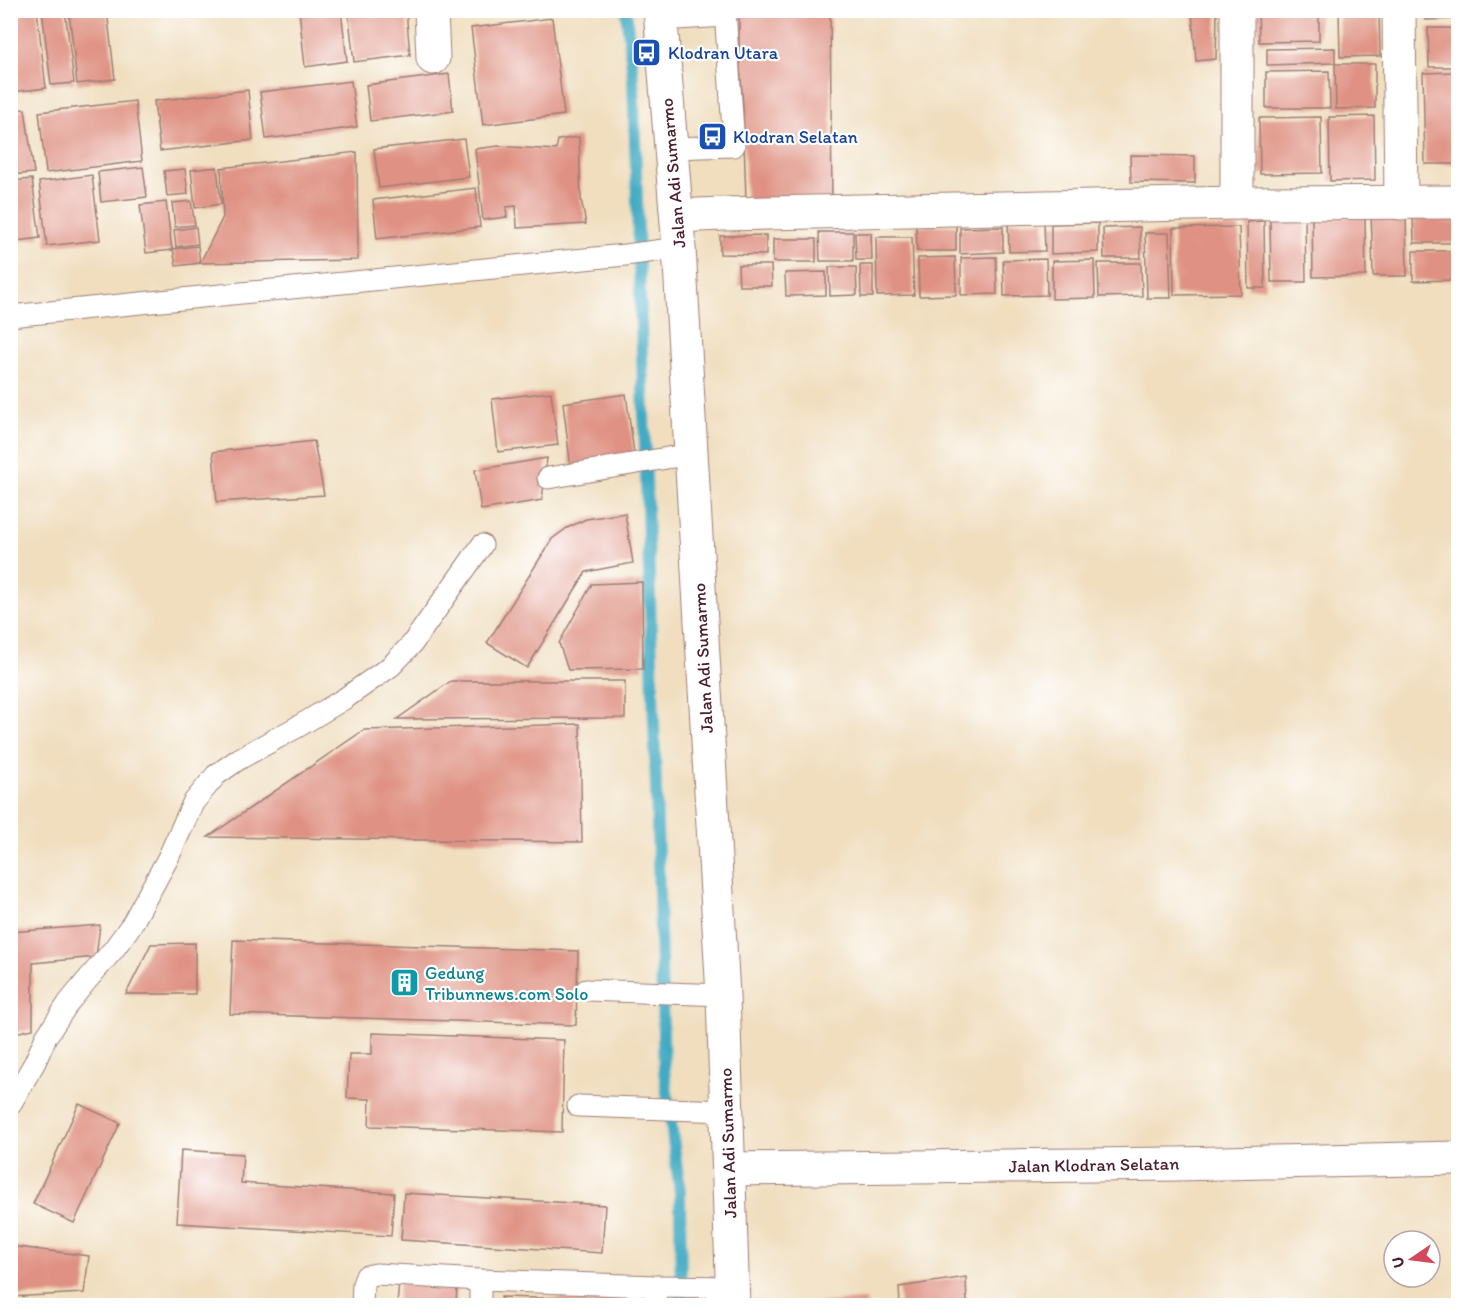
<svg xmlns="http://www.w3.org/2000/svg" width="1469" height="1316" font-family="Itim,sans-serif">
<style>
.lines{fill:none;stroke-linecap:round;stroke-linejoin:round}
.stream{stroke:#43abc3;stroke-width:12}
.building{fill:#df9283}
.lane-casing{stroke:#9d7e75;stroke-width:23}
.street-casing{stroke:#9d7e75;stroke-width:35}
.secondary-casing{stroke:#9d7e75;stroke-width:35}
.lane{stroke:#fff;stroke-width:21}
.street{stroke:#fff;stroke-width:33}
.secondary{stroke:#fff;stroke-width:33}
.labels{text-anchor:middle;stroke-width:4.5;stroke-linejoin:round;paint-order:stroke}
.transit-label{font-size:18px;fill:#164399;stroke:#fff;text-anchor:start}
.street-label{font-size:18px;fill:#4a1f2b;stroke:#fff}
.culture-label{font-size:18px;fill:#0d838f;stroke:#fff;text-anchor:start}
</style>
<rect width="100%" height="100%" fill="#fff"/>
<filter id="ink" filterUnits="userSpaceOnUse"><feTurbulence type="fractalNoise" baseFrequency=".0167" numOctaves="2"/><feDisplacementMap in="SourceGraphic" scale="12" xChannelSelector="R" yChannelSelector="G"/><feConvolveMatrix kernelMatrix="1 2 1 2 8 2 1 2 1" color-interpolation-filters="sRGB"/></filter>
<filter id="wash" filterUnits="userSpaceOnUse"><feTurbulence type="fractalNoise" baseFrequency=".008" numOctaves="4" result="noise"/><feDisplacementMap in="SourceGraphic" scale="24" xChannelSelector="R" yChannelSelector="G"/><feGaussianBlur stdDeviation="1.35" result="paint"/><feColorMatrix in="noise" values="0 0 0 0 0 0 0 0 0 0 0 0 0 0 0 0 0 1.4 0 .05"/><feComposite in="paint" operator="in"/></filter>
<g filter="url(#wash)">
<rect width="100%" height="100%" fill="#f0debf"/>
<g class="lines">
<path class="stream" d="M626 10 633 78 655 754 664 1070 680 1192 681 1306"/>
</g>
<g id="blocks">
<g class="building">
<path d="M25 10H37L46 88 12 92 10 79V12Z"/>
<path d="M42 10H65L74 83 51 85Z"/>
<path d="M107 10 115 79 77 84 69 11Z"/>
<path d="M299 10H341L347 61 305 67Z"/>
<path d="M348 10H406L410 55 354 62Z"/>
<path d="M739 10H830L832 200 746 201 743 107 739 54Z"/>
<path d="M1258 10H1319V41L1259 42Z"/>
<path d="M1339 10H1379L1380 56 1340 57Z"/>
<path d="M1426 10H1458V19L1426 20Z"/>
<path d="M1217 12 1216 59 1196 61 1192 13Z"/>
<path d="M552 18 564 115 483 125 471 28Z"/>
<path d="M1428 28H1458V67H1429Z"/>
<path d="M1335 48V63L1267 65V49Z"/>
<path d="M1335 64H1375V108L1336 109Z"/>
<path d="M1329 71 1330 108H1266V72Z"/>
<path d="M1458 72V164H1425L1423 73Z"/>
<path d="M449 74 453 111 370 121 366 85Z"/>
<path d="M351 81 357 127 266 139 260 92Z"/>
<path d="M248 90 253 140 160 151 154 101Z"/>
<path d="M135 101 142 161 46 173 39 112Z"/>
<path d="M25 109 34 173 10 175V110Z"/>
<path d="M1374 116 1375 180 1330 181 1329 117Z"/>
<path d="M1321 117 1322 173 1260 174 1259 118Z"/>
<path d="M579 137 581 199 586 224 517 228 516 206 506 207 507 217 483 220 475 149 499 146 556 150 558 140Z"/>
<path d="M464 139 469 177 379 188 374 149Z"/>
<path d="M357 152 358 260 200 263 223 217 221 168Z"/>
<path d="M1130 155 1195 156V183L1131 182Z"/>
<path d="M143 167 147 197 101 202 98 172Z"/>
<path d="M217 167 221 204 195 208 191 170Z"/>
<path d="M185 169 188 194 167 196 164 171Z"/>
<path d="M92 175 100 240 47 246 39 182Z"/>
<path d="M32 179 40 238 10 242V181Z"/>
<path d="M476 188 480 227 377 239 373 200Z"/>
<path d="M191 201 195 225 175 227 172 203Z"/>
<path d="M166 202 172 250 146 253 140 205Z"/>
<path d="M1371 210H1406L1407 276H1373Z"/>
<path d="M1312 217H1365L1366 276 1313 277Z"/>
<path d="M1413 217H1458V243H1414Z"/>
<path d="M1270 218H1305L1306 282H1271Z"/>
<path d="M1044 221 1045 251 1009 252 1008 222Z"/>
<path d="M1264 221 1265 288H1248L1247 222Z"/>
<path d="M1098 223V252L1051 254V224Z"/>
<path d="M956 225V251H917L916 226Z"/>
<path d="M196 227 198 244 176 247 174 230Z"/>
<path d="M1003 227V252L960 254V228Z"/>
<path d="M1140 227 1141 258H1104L1103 228Z"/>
<path d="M1239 227 1241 294 1174 295 1173 228Z"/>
<path d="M819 232H853V261H820Z"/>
<path d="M855 233H871L872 260H856Z"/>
<path d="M1145 233H1169L1171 298H1147Z"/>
<path d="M766 235V255L720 254V236Z"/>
<path d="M876 237H912L914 295 877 296Z"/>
<rect x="773" y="239" width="43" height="23"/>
<path d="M198 246 200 263 176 266 173 249Z"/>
<path d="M1413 251H1458V280L1413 281Z"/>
<path d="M955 257 956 295 919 296 918 258Z"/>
<path d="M996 257 997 294 961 295V258Z"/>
<path d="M1046 259 1047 295 1004 296 1003 260Z"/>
<path d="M1094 260 1095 298 1052 299V261Z"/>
<path d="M1098 263H1141L1142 296 1099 297Z"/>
<path d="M738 265H771L772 286H739Z"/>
<path d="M860 265H873V297H861Z"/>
<path d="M829 267H856L857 295 830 296Z"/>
<path d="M826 272V295L786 296 785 273Z"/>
<path d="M551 392 558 445 498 452 492 399Z"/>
<path d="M626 394 635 460 571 469 563 403Z"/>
<path d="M314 441 324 495 217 502 213 452Z"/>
<path d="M547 458 542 500 481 510 475 470Z"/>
<path d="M625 513 633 563 586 572 527 668 487 643 552 539 567 528 586 519Z"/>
<path d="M642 582 643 669 568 670 559 643 592 584Z"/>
<path d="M451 681H625V718L397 719Z"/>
<path d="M580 724 582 842 208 837 364 730Z"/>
<path d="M100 925 96 957 33 963V1029L10 1034V932Z"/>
<path d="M233 940 578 951 576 1025 230 1014Z"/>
<path d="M195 943V994H126L151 944Z"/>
<path d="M372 1033 564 1040 562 1132 369 1126 370 1099 347 1098 349 1054H372Z"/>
<path d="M79 1104 120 1123 74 1223 33 1204Z"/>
<path d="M181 1150 243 1154 241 1183 394 1193 391 1236 177 1223Z"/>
<path d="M404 1193 605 1205 602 1253 401 1240Z"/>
<path d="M10 1246 89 1256 84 1293 10 1297Z"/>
<path d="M966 1277 967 1305H900L899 1287Z"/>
<path d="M399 1282 457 1286 456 1305H397Z"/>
<path d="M501 1297 642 1301V1305H501Z"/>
<path d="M866 1300 867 1305H812V1303Z"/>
</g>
</g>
</g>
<g filter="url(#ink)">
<use href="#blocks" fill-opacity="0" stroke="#9d7e75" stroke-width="1.5"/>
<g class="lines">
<defs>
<g id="lane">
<path d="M661 20 725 16"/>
<path d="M671 148 734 146 725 10"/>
<path d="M10 316 625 255 679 248"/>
<path d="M548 478 691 454"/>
<path d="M586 990 723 995"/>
<path d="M10 1105 35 1062 46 1037 69 1002 88 979 114 949 132 924 168 858 193 803 216 775 239 759 299 726 344 699 391 666 412 644 482 545"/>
<path d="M578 1106 727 1111"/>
<path d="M362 1306 363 1284 366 1276 376 1274 480 1280 656 1286 733 1287"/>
<path d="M480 1306V1280"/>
<path d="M655 1306 656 1286"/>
</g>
<g id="street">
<path d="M431 10 433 58"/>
<path d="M1399 10 1401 203"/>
<path d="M1237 203V10"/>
<path d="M677 216 722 214 1237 203 1458 202"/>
</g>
<g id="secondary">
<path d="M660 10 679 248 723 995 733 1306"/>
<path d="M729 1169 1177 1164 1458 1158"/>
</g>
</defs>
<use href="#lane" class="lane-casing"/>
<use href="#street" class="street-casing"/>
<use href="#secondary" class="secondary-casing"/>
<use href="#lane" class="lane"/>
<use href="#street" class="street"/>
<use href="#secondary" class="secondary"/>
</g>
</g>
<defs>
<symbol id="bus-square" viewBox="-11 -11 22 22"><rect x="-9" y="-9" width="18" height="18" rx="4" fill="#1a4fb4" stroke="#fff"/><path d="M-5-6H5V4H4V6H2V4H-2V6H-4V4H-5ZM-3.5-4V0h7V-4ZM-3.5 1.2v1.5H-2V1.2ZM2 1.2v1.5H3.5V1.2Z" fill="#fff"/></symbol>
<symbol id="building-square" viewBox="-11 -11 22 22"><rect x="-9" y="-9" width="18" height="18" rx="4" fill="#0f9aa8" stroke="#fff"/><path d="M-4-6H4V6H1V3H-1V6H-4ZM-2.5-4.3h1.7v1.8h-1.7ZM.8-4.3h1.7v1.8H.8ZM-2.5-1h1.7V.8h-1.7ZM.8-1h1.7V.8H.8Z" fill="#fff"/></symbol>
</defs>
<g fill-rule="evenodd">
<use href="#bus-square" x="630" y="36" width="33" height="33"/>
<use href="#bus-square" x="696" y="120" width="33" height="33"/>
<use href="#building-square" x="388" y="966" width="33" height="33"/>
</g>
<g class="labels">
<g class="transit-label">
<text x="668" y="59">Klodran Utara</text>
<text x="733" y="143">Klodran Selatan</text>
</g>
<g class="street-label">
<text transform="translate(673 173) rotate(-95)" y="6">Jalan Adi Sumarmo</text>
<text transform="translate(703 658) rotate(-93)" y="6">Jalan Adi Sumarmo</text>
<text transform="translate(728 1143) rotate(-92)" y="6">Jalan Adi Sumarmo</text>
<text transform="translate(1094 1165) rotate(-1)" y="6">Jalan Klodran Selatan</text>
</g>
<g class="culture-label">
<text x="425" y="979">Gedung<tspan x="425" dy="21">Tribunnews.com Solo</tspan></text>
</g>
</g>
<rect width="1469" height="1316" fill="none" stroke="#fff" stroke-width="36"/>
<g transform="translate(1412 1259) rotate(256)"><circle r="28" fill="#ffffff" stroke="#b7a5aa" stroke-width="1.5"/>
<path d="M0-4.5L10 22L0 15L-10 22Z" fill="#d1495b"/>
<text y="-9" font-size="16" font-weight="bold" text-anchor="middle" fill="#4a1f2b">U</text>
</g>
</svg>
